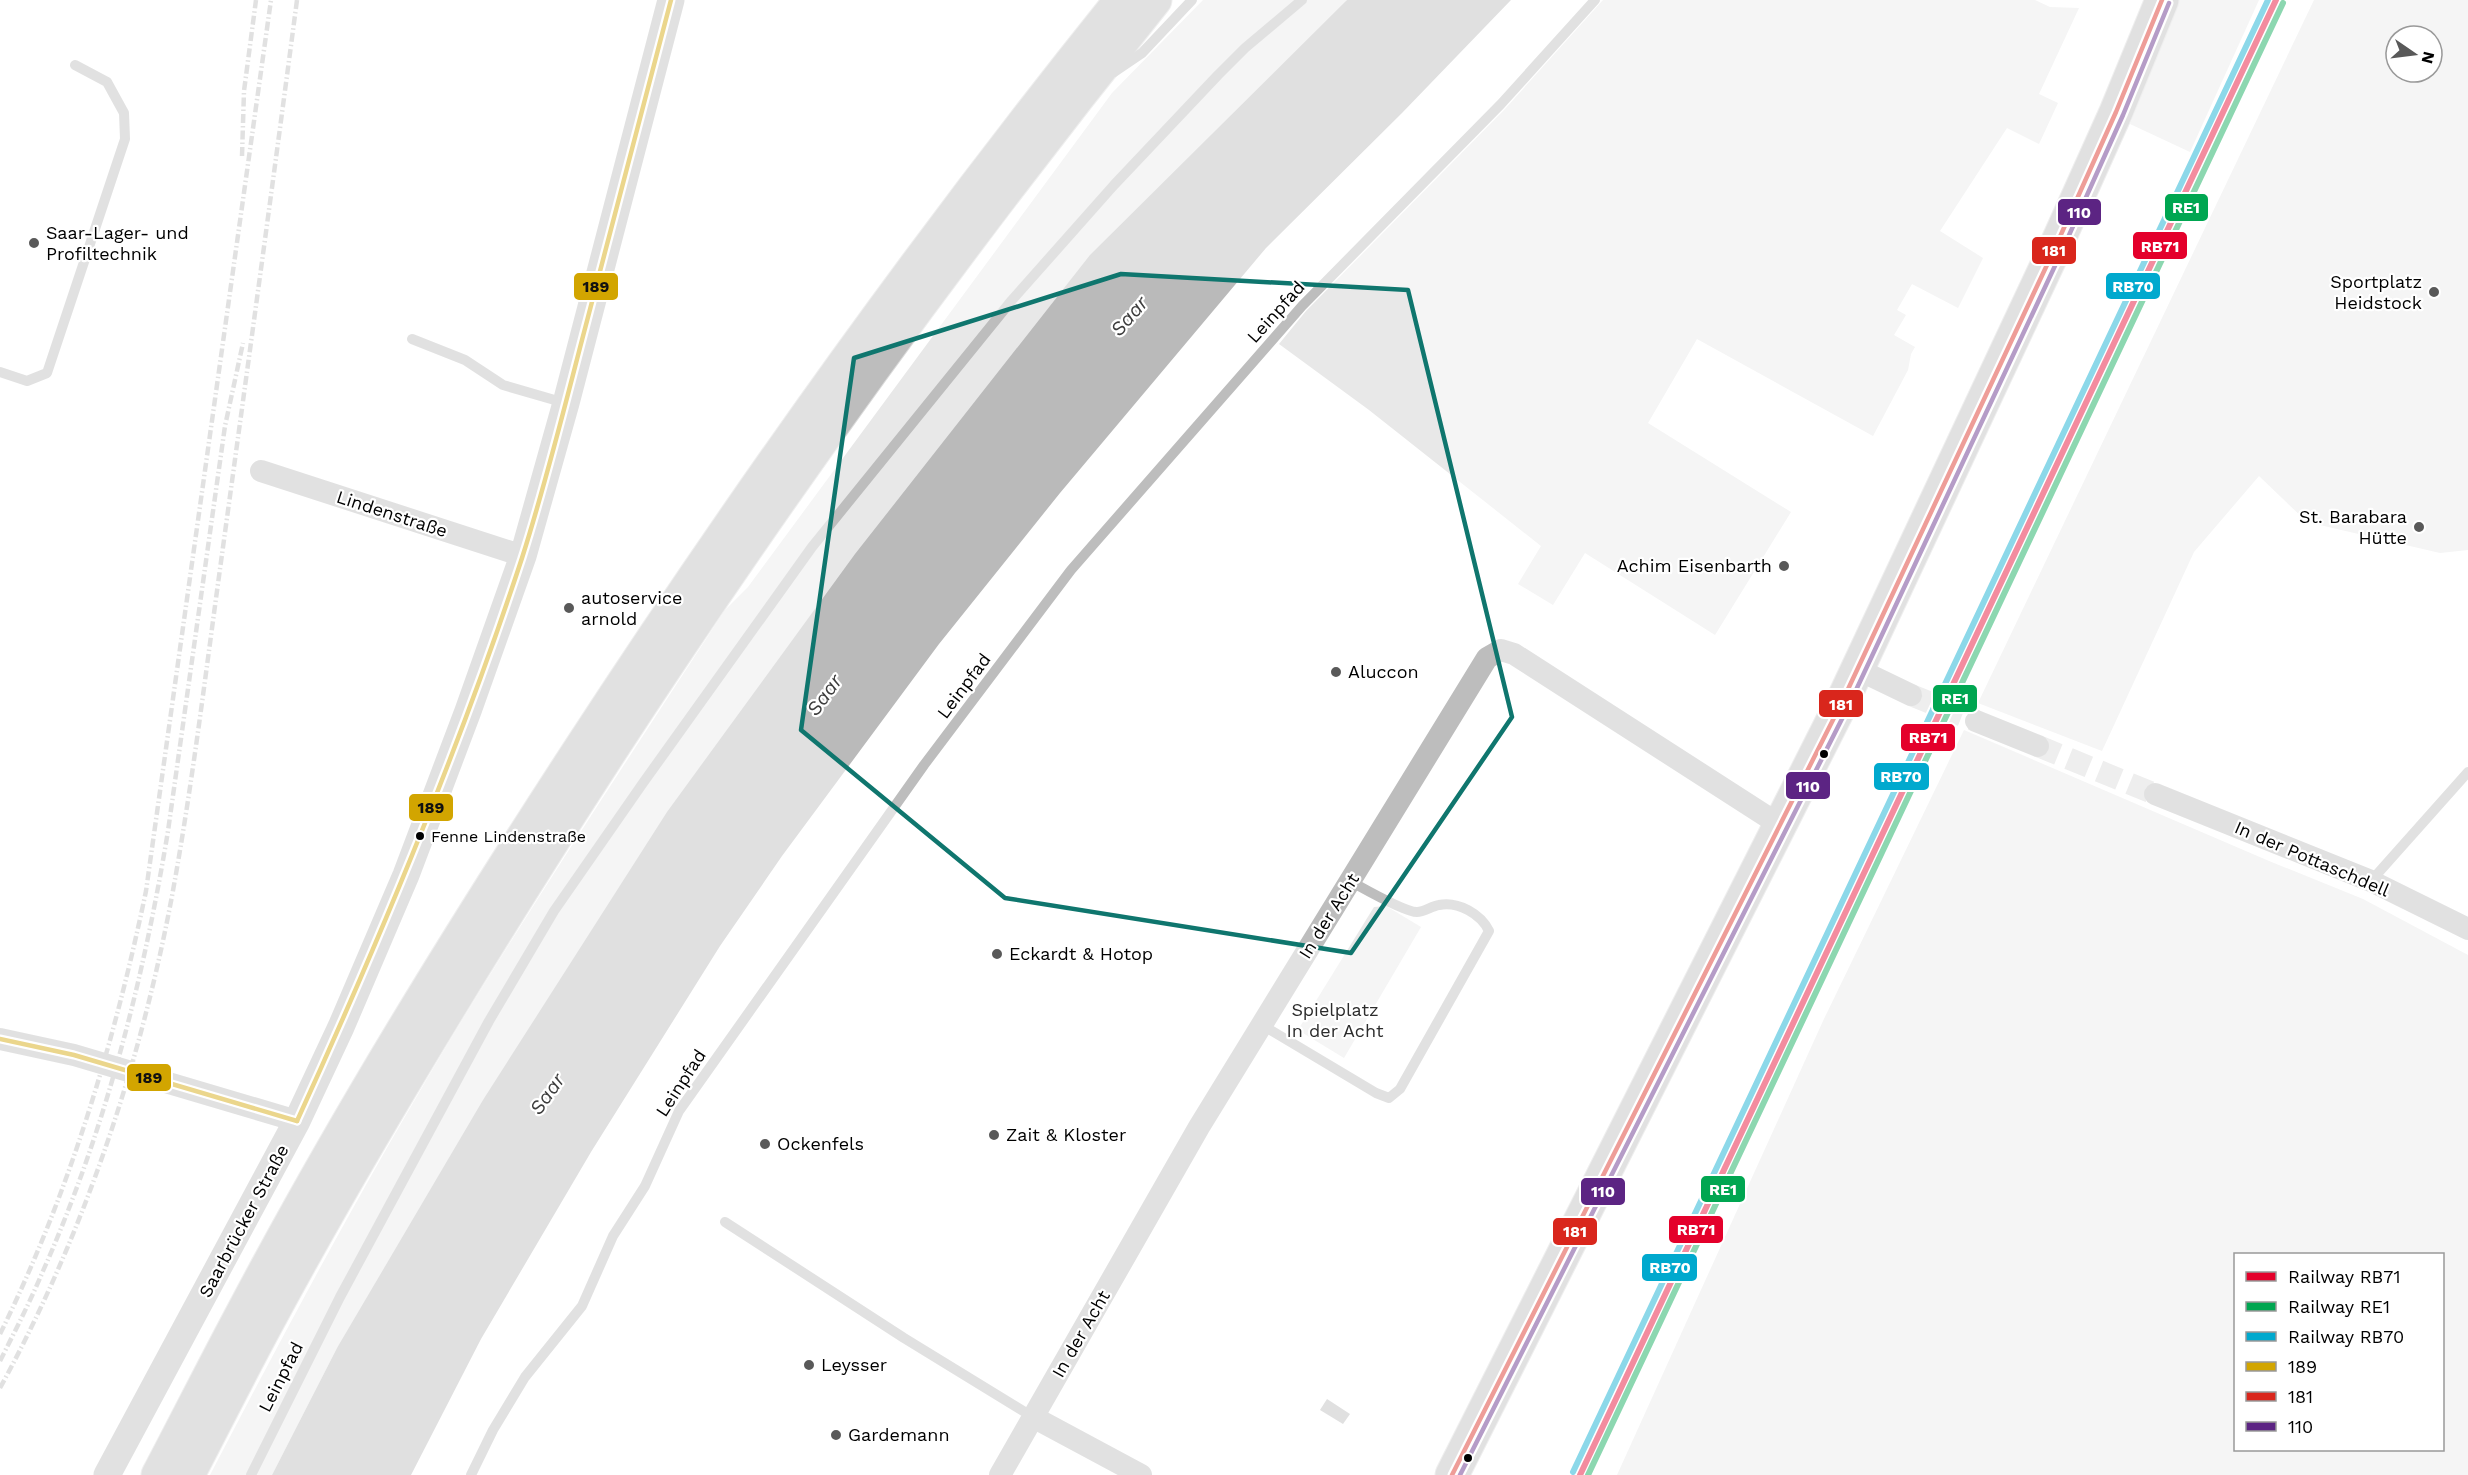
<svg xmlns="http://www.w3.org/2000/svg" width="2468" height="1475" font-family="'Work Sans',sans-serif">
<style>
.green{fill:#e8e8e8;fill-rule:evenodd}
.water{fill:#bababa}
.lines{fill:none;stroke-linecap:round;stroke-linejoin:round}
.minor-tunnel{stroke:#d9d9d9;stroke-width:22;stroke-dasharray:22 11;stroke-linecap:butt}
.primary-casing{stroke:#dbdbdb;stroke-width:35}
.motorway-casing{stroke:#dbdbdb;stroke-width:35}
.service{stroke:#bdbdbd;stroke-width:10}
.minor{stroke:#bdbdbd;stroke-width:22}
.tertiary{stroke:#bdbdbd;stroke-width:27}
.primary{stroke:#bdbdbd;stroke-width:33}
.motorway{stroke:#bdbdbd;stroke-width:33}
.rail{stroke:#bdbdbd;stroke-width:4.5;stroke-dasharray:9 3 1.5 3;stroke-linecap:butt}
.bus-1-casing{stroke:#fff;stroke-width:9}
.bus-2-casing{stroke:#fff;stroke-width:9}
.bus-3-casing{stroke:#fff;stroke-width:9}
.bus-1{stroke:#d2a500;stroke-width:4.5}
.bus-2{stroke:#d9261c;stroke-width:4.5}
.bus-3{stroke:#5c2483;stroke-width:4.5}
.rail-1-casing{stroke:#fff;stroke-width:10}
.rail-2-casing{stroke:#fff;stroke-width:10}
.rail-3-casing{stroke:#fff;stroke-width:10}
.rail-1{stroke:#e4002b;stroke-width:6}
.rail-2{stroke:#00a651;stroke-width:6}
.rail-3{stroke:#00a9ce;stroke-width:6}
.marked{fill:none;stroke:#0f766e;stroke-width:4.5;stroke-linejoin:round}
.poi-dot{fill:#595959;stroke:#fff;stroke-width:2}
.bus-dot{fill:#000;stroke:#fff;stroke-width:2}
.labels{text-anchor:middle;stroke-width:4.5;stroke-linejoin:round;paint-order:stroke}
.bus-label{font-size:16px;fill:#000;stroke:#fff;text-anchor:start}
.poi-label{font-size:18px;fill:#000;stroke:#fff;text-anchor:start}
.street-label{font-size:18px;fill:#000;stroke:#fff}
.park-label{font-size:18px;fill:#2c2c2c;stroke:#fff}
.water-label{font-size:20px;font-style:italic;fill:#3d3d3d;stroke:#fff}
.line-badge{stroke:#fff;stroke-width:2}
.badge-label{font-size:16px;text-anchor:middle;font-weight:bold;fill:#fff}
.pale-badge-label{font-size:16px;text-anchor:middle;font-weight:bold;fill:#111}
</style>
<rect width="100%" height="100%" fill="#fff"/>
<g class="green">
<path d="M1203 0H1347L337 1348 272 1475H210C303 1296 400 1117 508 946 579 833 652 722 725 610L748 587 1112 93Z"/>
<path d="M1603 0H2035L2050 7 2079 8 2039 94 2058 103 2039 144 2007 128 1940 231 1983 258 1958 308 1912 284 1897 310 1906 315 1894 335 1915 347 1911 354 1908 370 1873 436 1697 339 1648 423 1791 512 1715 635 1585 553 1553 605 1518 584 1541 546 1369 410 1279 344 1306 311 1505 109Z"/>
<path d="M2179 0H2259L2190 152 2130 124Z"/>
<path d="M2314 0H2468V550L2440 553 2307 522 2259 476 2194 552 2102 751 1978 703ZM2396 36H2432V72H2396Z"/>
<path d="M1964 730 2269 861 2363 899 2468 955V1475H1617L1823 1021ZM2236 1254H2442V1450H2236Z"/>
<path d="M1386 906 1421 927 1344 1058 1298 1030 1374 907Z"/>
</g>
<g class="water">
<path d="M1347 0H1511L1402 113 1266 248 1060 493 939 644 782 856 720 946 591 1152 481 1339 411 1475H272L337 1348 483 1100 667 812 855 554 1090 255Z"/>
<path d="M1327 1399 1350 1414 1343 1424 1320 1410Z"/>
</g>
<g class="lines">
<g class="minor-tunnel">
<path d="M1911 695 1976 721"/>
<path d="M2038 746 2155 794"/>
</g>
<defs>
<path id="primary" d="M1452 1475 1842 702 2054 250 2116 112 2162 0"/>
<g id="motorway">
<path d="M158 1475C187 1420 215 1364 244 1310 345 1119 459 935 576 755 746 494 926 242 1121 0"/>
<path d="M188 1475C214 1425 239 1375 266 1325 344 1179 430 1037 518 896 712 585 925 286 1155 0"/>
</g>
</defs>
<use href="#primary" class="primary-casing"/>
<use href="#motorway" class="motorway-casing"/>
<g class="service">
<path d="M1114 72 1142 53 1192 0"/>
<path d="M412 339 465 360 503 385 565 403"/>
<path d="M0 372 27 381 47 373 125 139 124 113 107 82 75 65"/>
<path d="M2371 881 2468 772"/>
<path d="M1262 1025 1376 1093 1389 1098 1400 1089 1489 931C1481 914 1458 901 1439 905 1432 906 1424 912 1417 912 1404 912 1363 888 1350 881"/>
<path d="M725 1222 904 1338 1033 1417"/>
<path d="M251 1475 340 1297 489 1021 554 911 643 783 812 547 1012 300 1114 185 1218 75 1245 48 1302 0"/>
<path d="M471 1475 493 1430 525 1377 582 1306 613 1236 645 1186 679 1111 924 765 1071 570 1302 306 1501 104 1595 0"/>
</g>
<g class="minor">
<path d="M261 471 523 556"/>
<path d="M1857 669 1911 695"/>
<path d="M1976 721 2038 746"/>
<path d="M2155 794 2371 881 2468 929"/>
<path d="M0 1039 74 1055 297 1121"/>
<path d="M1033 1417 1141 1475"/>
<path d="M1000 1475 1199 1127 1487 658 1501 650 1514 654 1780 825"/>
</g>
<path class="tertiary" d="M107 1475 297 1121 341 1027 406 875 468 711 523 556 566 403 671 0"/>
<use href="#primary" class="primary"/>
<use href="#motorway" class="motorway"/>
<g class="rail">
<path d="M242 156 244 91 256 0"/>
<path d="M0 1334C69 1194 114 1044 146 891L271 0"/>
<path d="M0 1361C15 1331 30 1302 43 1271 105 1131 143 982 168 831L225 426 243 343"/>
<path d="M0 1388C83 1236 140 1066 172 896 192 787 205 678 220 569 246 379 272 190 297 0"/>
</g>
<defs>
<g id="bus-1">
<path d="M0 1039 74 1055 297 1121"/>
<path d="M297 1121C381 937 459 750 522 558 545 486 563 413 582 340 612 227 641 113 671 0"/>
</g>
<path id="bus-2" d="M1452 1475 1842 702 2054 250 2116 112 2162 0"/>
<path id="bus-3" d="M1460 1475 1849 705 2061 253 2123 115 2169 3"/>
</defs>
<use href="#bus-1" class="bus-1-casing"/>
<use href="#bus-2" class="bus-2-casing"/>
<use href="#bus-3" class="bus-3-casing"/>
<use href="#bus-1" class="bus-1"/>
<use href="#bus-2" class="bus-2"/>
<use href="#bus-3" class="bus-3"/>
<defs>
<path id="rail-1" d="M1580 1475 2276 0"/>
<path id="rail-2" d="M1588 1475 2283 3"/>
<path id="rail-3" d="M1573 1472 2268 0"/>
</defs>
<use href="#rail-1" class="rail-1-casing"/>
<use href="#rail-2" class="rail-2-casing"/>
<use href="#rail-3" class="rail-3-casing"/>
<use href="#rail-1" class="rail-1"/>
<use href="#rail-2" class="rail-2"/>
<use href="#rail-3" class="rail-3"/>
</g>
<path d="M0 0H2468V1475H0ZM1121 274 1408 290 1512 717 1351 953 1005 898 801 730 854 358Z" fill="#fff" fill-opacity=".55" fill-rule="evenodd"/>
<path class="marked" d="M1121 274 1408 290 1512 717 1351 953 1005 898 801 730 854 358Z"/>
<g class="poi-dot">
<circle cx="34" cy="243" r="6"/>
<circle cx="2434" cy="292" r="6"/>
<circle cx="2419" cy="527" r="6"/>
<circle cx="1784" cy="566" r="6"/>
<circle cx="569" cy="608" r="6"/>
<circle cx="1336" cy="672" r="6"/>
<circle cx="997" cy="954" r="6"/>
<circle cx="994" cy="1135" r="6"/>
<circle cx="765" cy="1144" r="6"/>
<circle cx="809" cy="1365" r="6"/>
<circle cx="836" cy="1435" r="6"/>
</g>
<g class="bus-dot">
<circle cx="1824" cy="754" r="5"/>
<circle cx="420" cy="836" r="5"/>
<circle cx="1468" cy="1458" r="5"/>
</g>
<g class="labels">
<g class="bus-label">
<text x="431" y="842">Fenne Lindenstraße</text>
</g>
<g class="poi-label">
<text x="46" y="239">Saar-Lager- und<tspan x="46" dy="21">Profiltechnik</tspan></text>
<text x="2422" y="288" text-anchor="end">Sportplatz<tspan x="2422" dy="21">Heidstock</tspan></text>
<text x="2407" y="523" text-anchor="end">St. Barabara<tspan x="2407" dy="21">Hütte</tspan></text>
<text x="1772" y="572" text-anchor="end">Achim Eisenbarth</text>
<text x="581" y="604">autoservice<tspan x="581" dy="21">arnold</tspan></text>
<text x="1348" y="678">Aluccon</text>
<text x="1009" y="960">Eckardt &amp; Hotop</text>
<text x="1006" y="1141">Zait &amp; Kloster</text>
<text x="777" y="1150">Ockenfels</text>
<text x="821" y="1371">Leysser</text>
<text x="848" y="1441">Gardemann</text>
</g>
<g class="street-label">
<text transform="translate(1276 312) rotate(-48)" y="6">Leinpfad</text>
<text transform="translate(392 514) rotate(18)" y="6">Lindenstraße</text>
<text transform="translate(964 686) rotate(-53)" y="6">Leinpfad</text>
<text transform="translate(2312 859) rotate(23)" y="6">In der Pottaschdell</text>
<text transform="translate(1329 916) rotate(-58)" y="6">In der Acht</text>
<text transform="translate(681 1083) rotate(-57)" y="6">Leinpfad</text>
<text transform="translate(244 1221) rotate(-62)" y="6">Saarbrücker Straße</text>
<text transform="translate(1081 1334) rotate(-60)" y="6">In der Acht</text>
<text transform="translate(281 1377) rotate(-63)" y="6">Leinpfad</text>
</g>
<g class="park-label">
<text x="1335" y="1016">Spielplatz<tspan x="1335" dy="21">In der Acht</tspan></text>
</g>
<g class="water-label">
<text transform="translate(1129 316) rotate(-49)" y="7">Saar</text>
<text transform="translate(824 695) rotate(-54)" y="7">Saar</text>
<text transform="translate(547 1094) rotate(-55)" y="7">Saar</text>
</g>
</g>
<g class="line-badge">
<rect x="2164" y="193" width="45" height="29" rx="6" fill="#00a651"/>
<rect x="2057" y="198" width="45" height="28" rx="6" fill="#5c2483"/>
<rect x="2132" y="231" width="56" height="29" rx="6" fill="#e4002b"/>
<rect x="2031" y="236" width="46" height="29" rx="6" fill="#d9261c"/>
<rect x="2105" y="272" width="56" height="28" rx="6" fill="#00a9ce"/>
<rect x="573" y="272" width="46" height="29" rx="6" fill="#d2a500"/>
<rect x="1932" y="684" width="46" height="29" rx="6" fill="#00a651"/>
<rect x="1818" y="689" width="46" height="29" rx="6" fill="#d9261c"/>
<rect x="1900" y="723" width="56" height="29" rx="6" fill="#e4002b"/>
<rect x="1873" y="762" width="57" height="29" rx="6" fill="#00a9ce"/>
<rect x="1785" y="771" width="46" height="29" rx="6" fill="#5c2483"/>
<rect x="408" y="793" width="46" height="29" rx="6" fill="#d2a500"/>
<rect x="126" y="1063" width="46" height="29" rx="6" fill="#d2a500"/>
<rect x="1700" y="1175" width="46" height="28" rx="6" fill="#00a651"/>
<rect x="1580" y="1177" width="46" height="29" rx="6" fill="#5c2483"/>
<rect x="1668" y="1215" width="56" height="29" rx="6" fill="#e4002b"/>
<rect x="1552" y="1217" width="46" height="29" rx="6" fill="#d9261c"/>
<rect x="1641" y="1253" width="57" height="29" rx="6" fill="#00a9ce"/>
</g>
<g class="badge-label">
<text x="2186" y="213">RE1</text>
<text x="2079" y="218">110</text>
<text x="2160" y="252">RB71</text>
<text x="2054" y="256">181</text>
<text x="2133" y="292">RB70</text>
<text x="1955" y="704">RE1</text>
<text x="1841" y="710">181</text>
<text x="1928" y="743">RB71</text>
<text x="1901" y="782">RB70</text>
<text x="1808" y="792">110</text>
<text x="1723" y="1195">RE1</text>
<text x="1603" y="1197">110</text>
<text x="1696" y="1235">RB71</text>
<text x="1575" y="1237">181</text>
<text x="1670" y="1273">RB70</text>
</g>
<g class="pale-badge-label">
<text x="596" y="292">189</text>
<text x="431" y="813">189</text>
<text x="149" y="1083">189</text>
</g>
<rect x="2234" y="1253" width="210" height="198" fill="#ffffff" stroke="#999999" stroke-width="1.5"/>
<rect x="2246" y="1272" width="30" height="9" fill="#e4002b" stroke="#999999" stroke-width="1.5"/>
<text x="2288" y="1283" font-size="18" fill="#000000">Railway RB71</text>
<rect x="2246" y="1302" width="30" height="9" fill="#00a651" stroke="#999999" stroke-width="1.5"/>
<text x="2288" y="1313" font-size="18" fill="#000000">Railway RE1</text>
<rect x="2246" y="1332" width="30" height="9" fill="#00a9ce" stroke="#999999" stroke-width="1.5"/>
<text x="2288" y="1343" font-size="18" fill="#000000">Railway RB70</text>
<rect x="2246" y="1362" width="30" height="9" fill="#d2a500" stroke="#999999" stroke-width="1.5"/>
<text x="2288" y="1373" font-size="18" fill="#000000">189</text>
<rect x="2246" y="1392" width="30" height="9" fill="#d9261c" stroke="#999999" stroke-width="1.5"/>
<text x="2288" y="1403" font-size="18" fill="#000000">181</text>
<rect x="2246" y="1422" width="30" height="9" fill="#5c2483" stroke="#999999" stroke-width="1.5"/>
<text x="2288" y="1433" font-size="18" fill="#000000">110</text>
<g transform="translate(2414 54) rotate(104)"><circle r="28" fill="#ffffff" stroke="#999999" stroke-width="1.5"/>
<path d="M0-4.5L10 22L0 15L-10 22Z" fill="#595959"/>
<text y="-9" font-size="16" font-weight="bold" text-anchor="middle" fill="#000000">N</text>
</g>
</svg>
